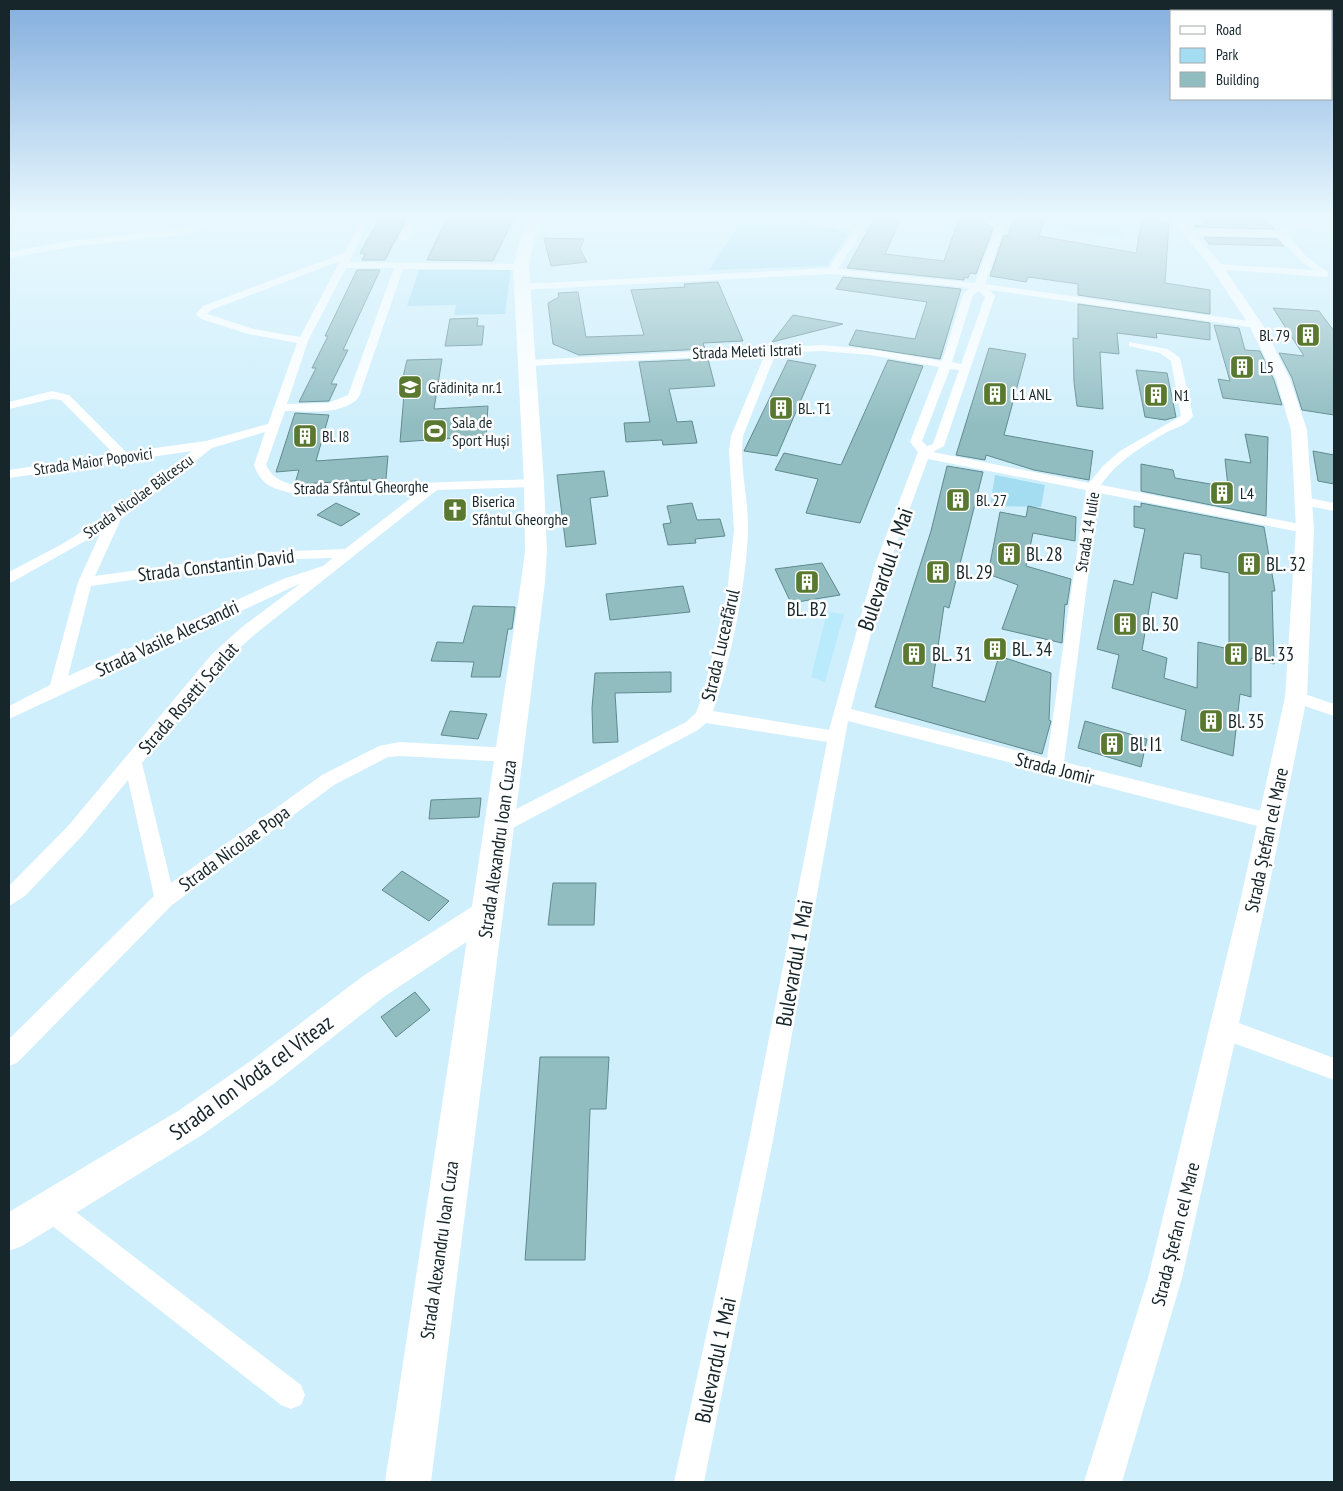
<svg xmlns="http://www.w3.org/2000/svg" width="1343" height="1491" font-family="'PT Sans Narrow',sans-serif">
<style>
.built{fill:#b9ebfd}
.green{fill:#a4ddf1}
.building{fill:#91bdc1;stroke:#5f898d;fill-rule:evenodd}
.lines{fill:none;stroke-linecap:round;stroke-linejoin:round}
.pedestrian{fill:#fff;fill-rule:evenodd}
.minor{fill:#fff;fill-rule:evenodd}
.tertiary{fill:#fff;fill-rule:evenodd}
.secondary{fill:#fff;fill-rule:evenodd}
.trunk{fill:#fff;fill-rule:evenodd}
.labels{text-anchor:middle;stroke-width:5;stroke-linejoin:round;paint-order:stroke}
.far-poi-label{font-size:16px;fill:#16262b;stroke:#fff;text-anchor:start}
.far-street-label{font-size:16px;fill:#16262b;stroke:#fff}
.poi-label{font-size:19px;fill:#16262b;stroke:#fff;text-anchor:start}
.street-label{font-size:19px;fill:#16262b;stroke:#fff}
.near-street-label{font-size:22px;fill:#16262b;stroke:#fff}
</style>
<rect width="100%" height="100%" fill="#cfeffc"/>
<g class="built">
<path d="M1055 216 1122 223 1121 238 1053 229Z"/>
<path d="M827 612 844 614 825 682 811 677Z"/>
</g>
<g class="green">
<path d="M746 216H796L848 234 827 266 709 270 741 221Z"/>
<path d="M511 269 505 314 454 315 456 305 407 306 419 270Z"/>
<path d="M995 475 1045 485 1041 507 990 506Z"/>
</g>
<g class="building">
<path d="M381 216H408L385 260H362L365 254 360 253Z"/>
<path d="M448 216H515L493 261 427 260Z"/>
<path d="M876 216H902L885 254 944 261 960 216H974L993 228 976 274 970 273 968 278 964 277V280L847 268Z"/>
<path d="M1015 216H1046L1039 236 1136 253 1142 219 1169 222 1165 283 1210 290V314L1078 295V284L1028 277 1026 282 990 276 1004 235 1007 237Z"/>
<path d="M1198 216H1261L1274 229 1196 227 1194 225 1207 226Z"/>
<path d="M1204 237 1277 239 1284 246 1209 244Z"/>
<path d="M544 238 584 239 580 249 587 262 551 266Z"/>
<path d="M357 270H380L343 350H348L331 384H337L329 401 299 402 316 368H312L328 336H325Z"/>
<path d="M843 277 961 289 940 359 849 345 856 330 915 339 927 302 836 289Z"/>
<path d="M718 282 743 341 703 343 705 349 579 355 553 344 548 303 559 297 558 293 578 292 586 337 644 335 631 290 685 287 684 284Z"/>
<path d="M1078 304 1210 323V340L1156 333 1157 338 1117 333 1119 354 1100 352 1103 409 1077 406 1074 382 1073 338 1078 339Z"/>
<path d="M1273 308 1319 311 1334 331V415L1302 410 1292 378 1279 353 1304 356Z"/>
<path d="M793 315 843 324 772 342Z"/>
<path d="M478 318 477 326H484L482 345 445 346 450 319Z"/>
<path d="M1214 325 1239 328 1245 350 1260 351 1274 380 1282 405 1223 398 1218 379 1230 381Z"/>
<path d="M989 348 1026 354 1004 435 1093 451 1089 480 1034 470 986 455 985 460 956 455Z"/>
<path d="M442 359 434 409 488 406 486 436 400 442 404 394H399L407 360Z"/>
<path d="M708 359 715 386 669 389 677 422 692 421 697 443 663 445 662 440 626 442 624 423 650 422 639 362Z"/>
<path d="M788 360 816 365 777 456 744 451Z"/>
<path d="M888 360 923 366 860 523 806 513 818 479 775 470 784 453 841 465Z"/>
<path d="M1136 370 1167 373 1176 417 1165 420 1145 417Z"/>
<path d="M295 413 329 415 316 461 388 456 386 479 302 484 295 483 299 470 276 472Z"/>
<path d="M1245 434 1268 437 1266 516 1141 491V464L1173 470 1175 478 1228 487 1225 459 1251 463Z"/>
<path d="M1313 451 1334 455V484L1318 481Z"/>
<path d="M947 466 983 472 949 608 944 606 932 687 985 702 999 656 1051 673 1049 720 1051 721 1042 754 875 707 931 531Z"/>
<path d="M604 471 608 496 590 498 596 544 566 547 557 475Z"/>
<path d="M336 503 360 514 341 526 317 515Z"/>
<path d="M692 503 697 520 720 519 725 536 695 539 696 543 668 545 663 524 671 523 667 506Z"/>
<path d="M1141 503 1264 527 1275 591H1272L1274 664 1251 658V697L1240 694 1233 756 1181 740 1186 710 1112 688 1119 655 1097 649 1114 580 1133 585 1145 529 1134 527V506L1141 507ZM1184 553 1201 555V568L1229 573V649L1198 642 1197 688 1164 678 1167 658 1142 650 1152 592 1177 599Z"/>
<path d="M1028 506 1076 517 1075 541 1033 533 1026 566 1071 579 1067 605 1065 604 1062 643 1002 629 1018 585 988 574 1000 512 1026 517Z"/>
<path d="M822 563 840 595 791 603 775 569Z"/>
<path d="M683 586 690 612 610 620 606 594Z"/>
<path d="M473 606 515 607 512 629H508L500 677H471L474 662 431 661 437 642 463 643Z"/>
<path d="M671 672V692L615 693 618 742 593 743 592 708 595 673Z"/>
<path d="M450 711 487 714 478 739 441 735Z"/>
<path d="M1085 721 1147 739 1141 767 1078 748Z"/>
<path d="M481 798 479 817 429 819 431 800Z"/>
<path d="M402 871 449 901 429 921 382 890Z"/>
<path d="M553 883H596L594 925H548Z"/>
<path d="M415 992 430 1010 396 1037 381 1017Z"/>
<path d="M540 1057H609L606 1109H590L585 1260H525Z"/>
</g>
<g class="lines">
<path class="pedestrian" d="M811 216H822L863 229 859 231Z"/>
<g class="minor">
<path d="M204 216H214L200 229 181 235 76 246 9 258V252L76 240 180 229 194 225Z"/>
<path d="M364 216H372L349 262 521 264 526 267 521 270 403 269 359 397C343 416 307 411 285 411L266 465C275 483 291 485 309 487L534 479 541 483 534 487 437 490 254 635 224 662 142 763 171 883 322 775 379 746 400 742 511 748 517 750 520 755 517 760 511 762 400 756 388 757 334 785 172 905 17 1063 9 1066V1039L154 896 128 780 82 836 25 896 9 906V886L68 826 212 654 242 627 301 583 9 719V706L50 685 78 582 101 532 14 581 9 583V572L64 543 110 514 192 451 9 478V470L114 454 61 400 52 399 9 409V402L52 391 69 395 126 452 206 441 268 424 297 343 248 334 201 319 196 314 203 306 344 253ZM340 261 300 337 254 329 207 314 211 310ZM346 268H394L348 395 328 403 287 404 308 341ZM265 432 254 465C257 474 262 481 270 486 300 503 384 492 420 491L345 549 268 552 95 576 121 519 212 448ZM333 558 323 566 283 579 68 676 91 586 268 560Z"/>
<path d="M422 216H434L415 226 407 240H401L399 238 408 222Z"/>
<path d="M864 216H872L838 269 975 283 1000 216H1008L985 284 1256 322 1261 325 1256 328 990 290 995 296 944 446 933 452 1089 483 1103 466 1120 451 1181 416 1171 361 1160 353 1129 346V342L1168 349 1180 358 1193 416C1186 426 1177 427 1167 432 1143 446 1117 461 1101 485L1305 525 1312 529 1305 533 1099 493 1064 762 1269 813 1276 816 1278 821 1276 826 1269 829 848 721 773 1140 704 1482H674L749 1140 827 742 706 723 698 730 507 831 500 834 493 831 491 826 493 821 686 722 696 713 703 694 727 593 734 530 729 450 731 436 765 354 527 366 521 363 527 360 822 345 870 349 942 361 963 294 970 288 832 274 523 290 518 287 523 284 829 268ZM979 291 985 297 961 364 952 362 973 295ZM822 351 870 355 939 367 910 442 918 452 876 562 829 730 713 711C731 660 746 586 748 531 749 499 739 468 743 436L776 353ZM950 369 959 370 933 444 927 446 922 441ZM928 459 1086 490 1047 758 851 709 890 562Z"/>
<path d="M1323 216H1334V218L1290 231 1286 234 1307 257 1328 272V276L1325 277 1214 269 1212 267 1217 264 1314 270 1301 261 1278 237 1188 235 1184 232 1188 229 1279 231 1284 227Z"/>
<path d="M1304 497 1334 503V511L1299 504 1297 501 1299 498Z"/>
<path d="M1296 691 1334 704V716L1290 701 1288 697 1290 693Z"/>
<path d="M1225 1018 1334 1058V1080L1217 1037 1214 1029 1217 1021Z"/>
<path d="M50 1195 59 1199 301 1385 305 1395 301 1405 291 1409 281 1405 41 1217 37 1208 41 1199Z"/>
</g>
<path class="tertiary" d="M1170 216H1181L1221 264 1263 325 1290 379 1307 430 1314 529 1307 697 1266 902 1182 1278 1122 1482H1084L1148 1278 1240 902 1285 697 1296 529 1291 430 1276 379 1249 325 1212 269Z"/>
<path class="secondary" d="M488 899 498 903 502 912 498 921 385 996 276 1082 202 1135 22 1246 9 1251V1212L178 1111 252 1060 363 976 478 903Z"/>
<path class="trunk" d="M533 216H547L534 239 529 267 544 483 547 551 545 582 431 1482H385L521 582 525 551 524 483 513 267 520 239Z"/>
</g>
<linearGradient id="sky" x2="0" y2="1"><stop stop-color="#83aede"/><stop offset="0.51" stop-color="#e9f8fe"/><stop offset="1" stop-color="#e9f8fe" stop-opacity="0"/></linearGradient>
<rect width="1343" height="425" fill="url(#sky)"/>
<defs>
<symbol id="building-square" viewBox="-11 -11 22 22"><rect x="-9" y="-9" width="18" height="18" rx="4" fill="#597930" stroke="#fff"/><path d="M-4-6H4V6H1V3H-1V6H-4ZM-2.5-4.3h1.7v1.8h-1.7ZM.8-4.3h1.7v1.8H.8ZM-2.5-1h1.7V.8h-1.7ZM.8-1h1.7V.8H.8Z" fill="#fff"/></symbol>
<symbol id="school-square" viewBox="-11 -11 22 22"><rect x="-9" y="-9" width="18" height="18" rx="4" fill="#597930" stroke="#fff"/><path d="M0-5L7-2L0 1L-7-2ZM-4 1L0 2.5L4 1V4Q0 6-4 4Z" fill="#fff"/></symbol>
<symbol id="stadium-square" viewBox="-11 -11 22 22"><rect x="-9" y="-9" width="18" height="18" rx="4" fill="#597930" stroke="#fff"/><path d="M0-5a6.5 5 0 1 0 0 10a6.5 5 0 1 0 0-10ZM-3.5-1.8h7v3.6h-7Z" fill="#fff"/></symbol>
<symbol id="church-square" viewBox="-11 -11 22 22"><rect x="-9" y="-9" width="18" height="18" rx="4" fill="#597930" stroke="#fff"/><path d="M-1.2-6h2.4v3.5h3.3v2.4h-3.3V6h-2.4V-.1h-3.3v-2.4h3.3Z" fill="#fff"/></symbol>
</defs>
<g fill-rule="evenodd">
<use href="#building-square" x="1294" y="321" width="28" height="28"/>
<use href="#building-square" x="1228" y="353" width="28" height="28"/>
<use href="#school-square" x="396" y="373" width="28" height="28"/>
<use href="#building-square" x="981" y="380" width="28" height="28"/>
<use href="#building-square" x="1142" y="381" width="28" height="28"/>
<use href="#building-square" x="767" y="394" width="28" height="28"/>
<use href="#stadium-square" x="421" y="417" width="28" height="28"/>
<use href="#building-square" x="291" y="422" width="28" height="28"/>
<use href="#building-square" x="1208" y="479" width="28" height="28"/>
<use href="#building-square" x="944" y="486" width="28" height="28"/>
<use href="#church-square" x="441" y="496" width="28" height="28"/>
<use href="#building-square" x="995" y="540" width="28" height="28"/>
<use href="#building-square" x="1235" y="550" width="28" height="28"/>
<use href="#building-square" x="924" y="558" width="28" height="28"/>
<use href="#building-square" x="793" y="568" width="28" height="28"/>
<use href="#building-square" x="1111" y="610" width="28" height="28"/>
<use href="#building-square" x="981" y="635" width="28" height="28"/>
<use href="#building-square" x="900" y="640" width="28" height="28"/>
<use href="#building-square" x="1222" y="640" width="28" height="28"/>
<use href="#building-square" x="1197" y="707" width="28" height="28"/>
<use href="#building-square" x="1098" y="730" width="28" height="28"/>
</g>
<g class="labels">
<g class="far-poi-label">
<text x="1290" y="341" text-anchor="end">Bl. 79</text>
<text x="1260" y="373">L5</text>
<text x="428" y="393">Grădinița nr.1</text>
<text x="1012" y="400">L1 ANL</text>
<text x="1174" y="401">N1</text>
<text x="798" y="414">BL. T1</text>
<text x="452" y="428">Sala de<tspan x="452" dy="18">Sport Huși</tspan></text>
<text x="322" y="442">Bl. I8</text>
<text x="1240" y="499">L4</text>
<text x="976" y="506">Bl. 27</text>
<text x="472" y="507">Biserica<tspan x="472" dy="18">Sfântul Gheorghe</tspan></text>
</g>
<g class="far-street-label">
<text transform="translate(747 351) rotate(-2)" y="6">Strada Meleti Istrati</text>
<text transform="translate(93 461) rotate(-8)" y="6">Strada Maior Popovici</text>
<text transform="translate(361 487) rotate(-1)" y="6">Strada Sfântul Gheorghe</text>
<text transform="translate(138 496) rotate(-36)" y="6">Strada Nicolae Bălcescu</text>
<text transform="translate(1087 532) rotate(-81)" y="6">Strada 14 Iulie</text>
</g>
<g class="poi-label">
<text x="1026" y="561">Bl. 28</text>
<text x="1266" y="571">BL. 32</text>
<text x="956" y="579">Bl. 29</text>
<text x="807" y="616" text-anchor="middle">BL. B2</text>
<text x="1142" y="631">Bl. 30</text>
<text x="1012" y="656">BL. 34</text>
<text x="932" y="661">BL. 31</text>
<text x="1254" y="661">BL. 33</text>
<text x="1228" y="728">Bl. 35</text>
<text x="1130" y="751">Bl. I1</text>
</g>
<g class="street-label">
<text transform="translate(216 565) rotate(-7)" y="7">Strada Constantin David</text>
<text transform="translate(167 638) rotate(-25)" y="7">Strada Vasile Alecsandri</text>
<text transform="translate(720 645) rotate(-77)" y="7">Strada Luceafărul</text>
<text transform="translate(188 698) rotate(-49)" y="7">Strada Rosetti Scarlat</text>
<text transform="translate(1055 768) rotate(14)" y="7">Strada Jomir</text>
<text transform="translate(1266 840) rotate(-78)" y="7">Strada Ștefan cel Mare</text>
<text transform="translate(234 848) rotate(-36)" y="7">Strada Nicolae Popa</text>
<text transform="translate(497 849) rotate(-82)" y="7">Strada Alexandru Ioan Cuza</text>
<text transform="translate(1175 1234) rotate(-76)" y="7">Strada Ștefan cel Mare</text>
<text transform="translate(439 1250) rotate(-82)" y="7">Strada Alexandru Ioan Cuza</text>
</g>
<g class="near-street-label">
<text transform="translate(885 569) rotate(-71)" y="8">Bulevardul 1 Mai</text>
<text transform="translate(794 963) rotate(-80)" y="8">Bulevardul 1 Mai</text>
<text transform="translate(251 1077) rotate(-36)" y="8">Strada Ion Vodă cel Viteaz</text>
<text transform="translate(715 1360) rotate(-78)" y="8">Bulevardul 1 Mai</text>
</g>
</g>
<rect width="1343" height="1491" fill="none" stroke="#16262b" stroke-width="20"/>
<rect x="1170" y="10" width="162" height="90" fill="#ffffff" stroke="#a2a8aa"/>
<rect x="1180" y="26" width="25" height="8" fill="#ffffff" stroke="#a2a8aa"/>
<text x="1216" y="35" font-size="15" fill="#16262b">Road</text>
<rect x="1180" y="48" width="25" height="15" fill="#a4ddf1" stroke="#a2a8aa"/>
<text x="1216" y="60" font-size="15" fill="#16262b">Park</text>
<rect x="1180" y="72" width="25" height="15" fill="#91bdc1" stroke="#a2a8aa"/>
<text x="1216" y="85" font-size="15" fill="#16262b">Building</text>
</svg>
